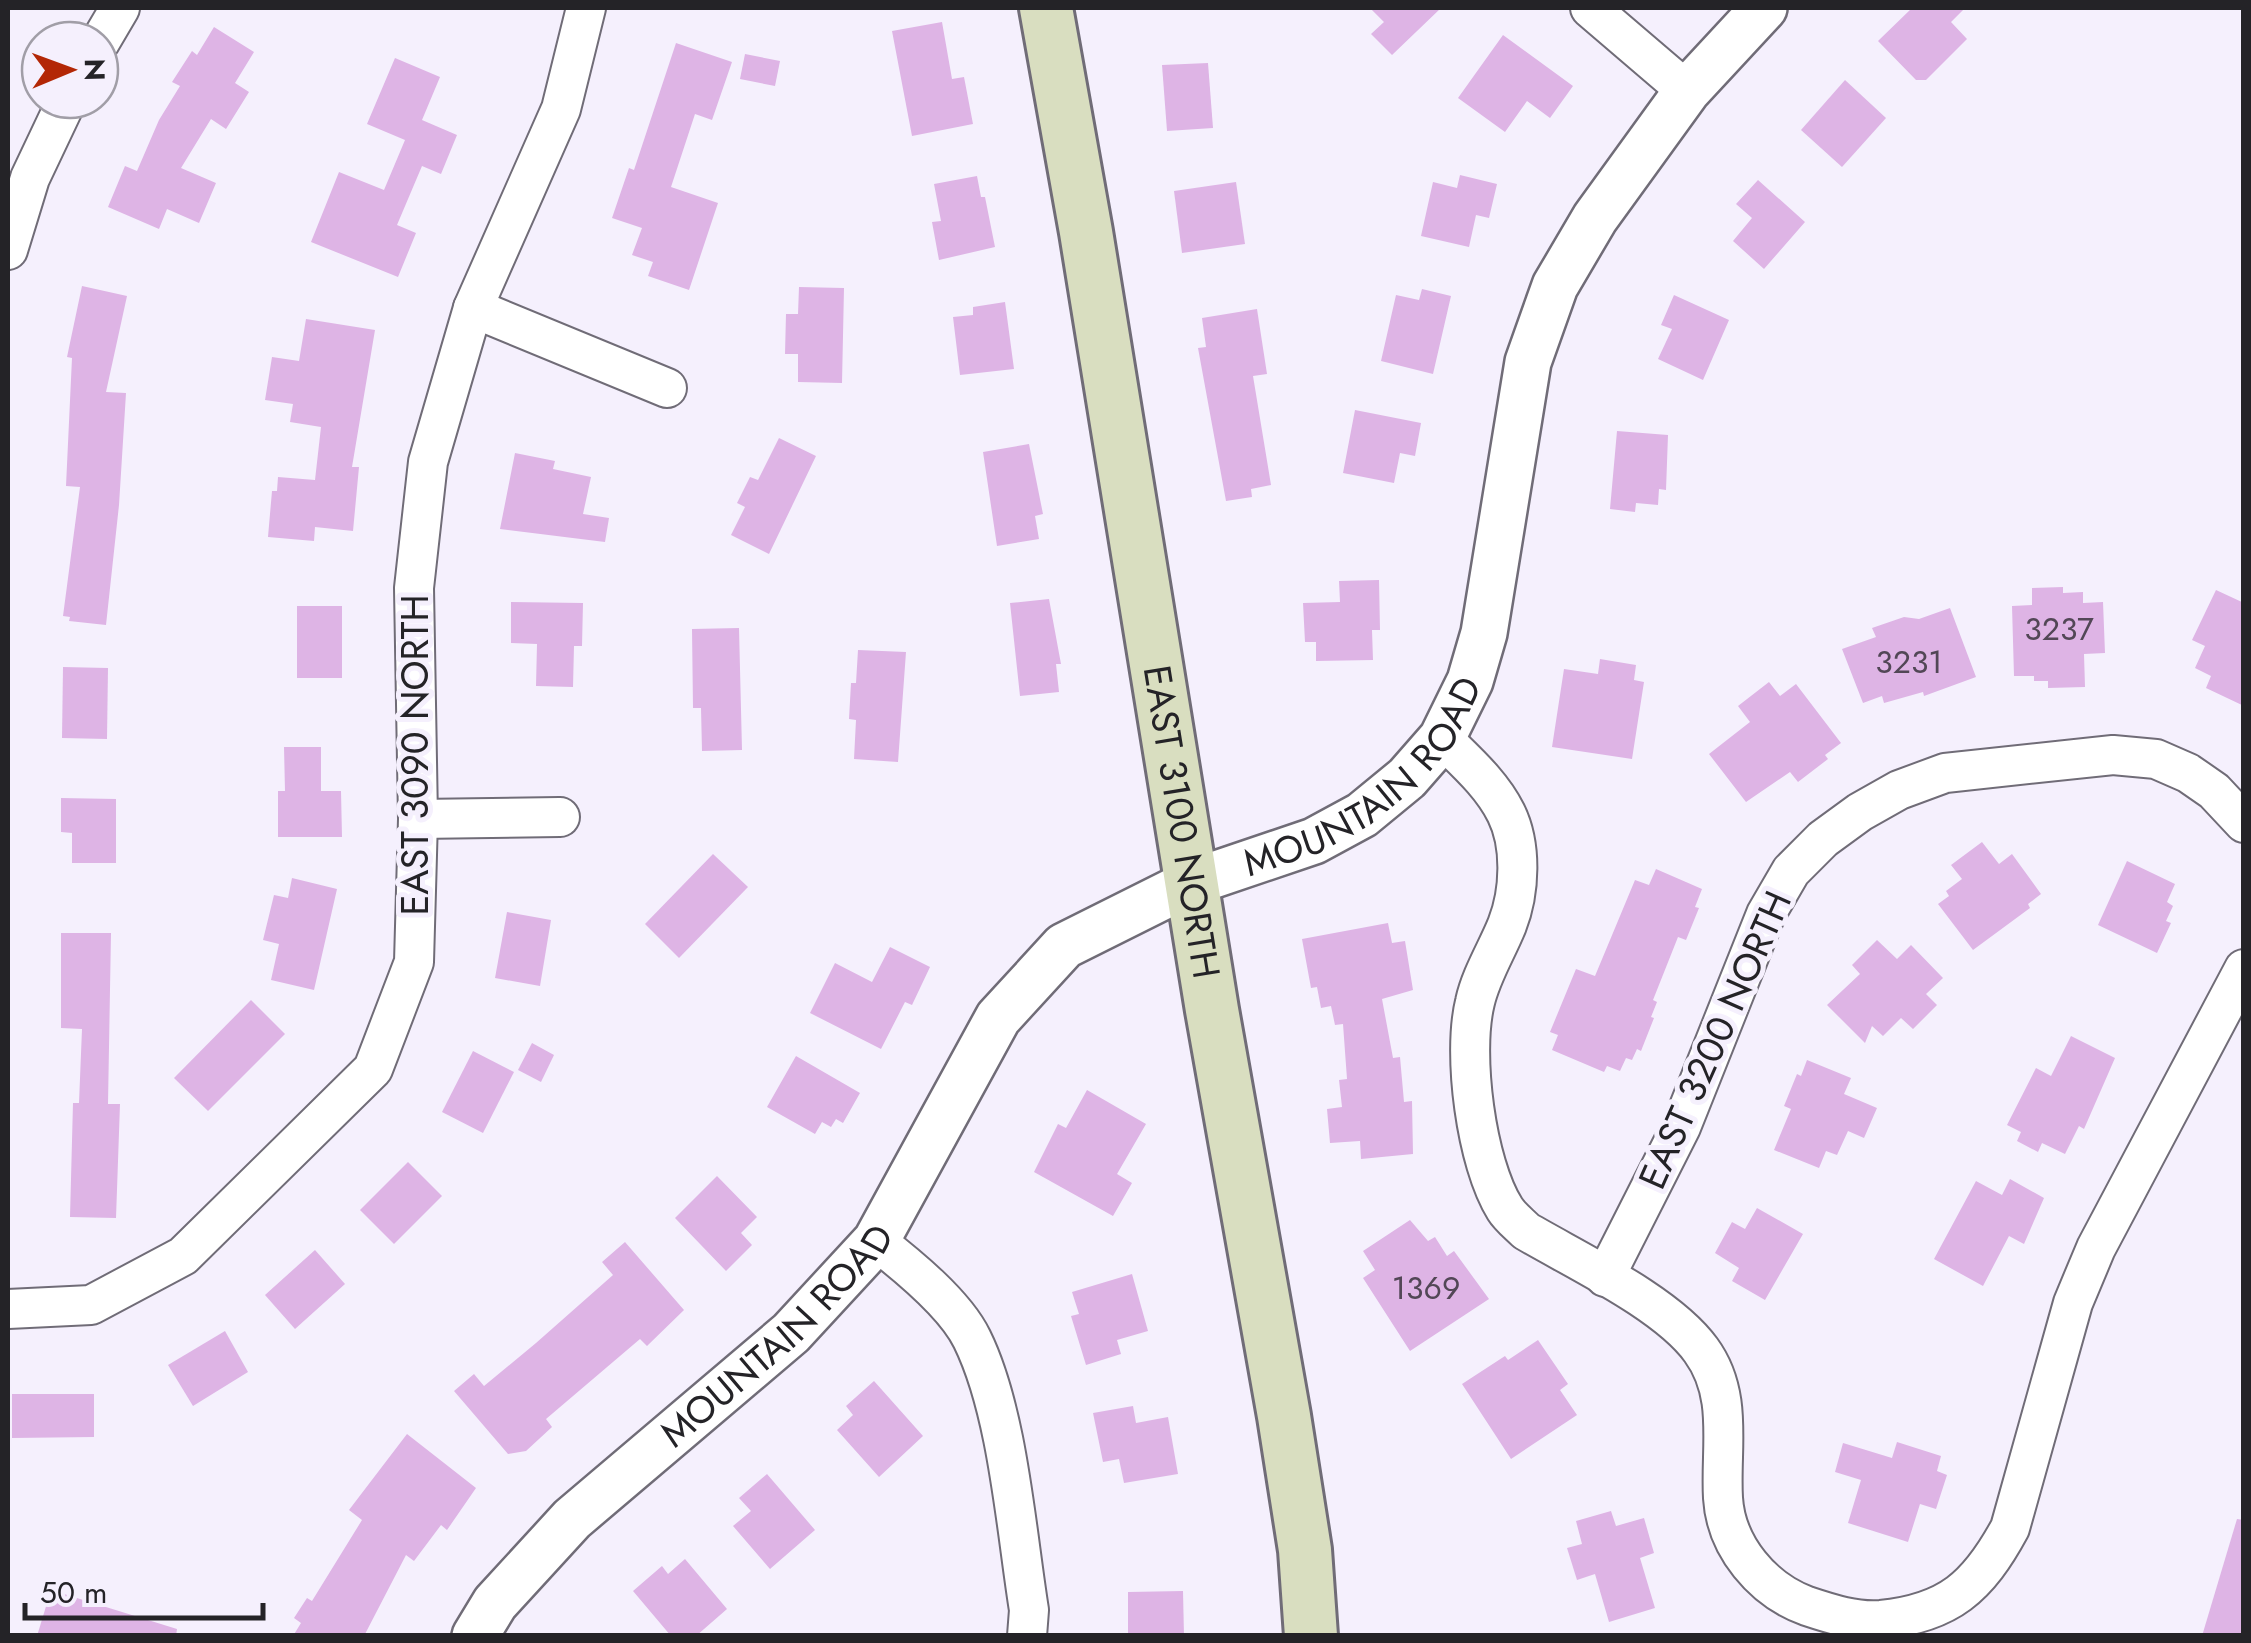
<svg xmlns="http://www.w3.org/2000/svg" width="2251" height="1643" font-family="Jost,sans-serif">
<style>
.building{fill:#deb4e5}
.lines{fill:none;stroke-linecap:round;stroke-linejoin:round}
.minor-casing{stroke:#706c77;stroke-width:42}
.tertiary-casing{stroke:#706c77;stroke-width:50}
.secondary-casing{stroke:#706c77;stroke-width:58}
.minor{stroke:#fff;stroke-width:38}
.tertiary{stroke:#fff;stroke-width:45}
.secondary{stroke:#d9dec0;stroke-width:52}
.labels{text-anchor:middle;stroke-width:10;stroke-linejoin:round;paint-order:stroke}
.number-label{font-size:32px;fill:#524756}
.street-label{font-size:38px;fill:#242327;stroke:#f5f0fd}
</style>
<rect width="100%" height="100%" fill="#f5f0fd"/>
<g class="building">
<path d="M1370 8H1441L1392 55 1371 34 1384 22Z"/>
<path d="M1912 8H1965L1951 22 1967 39 1926 80H1916L1878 41Z"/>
<path d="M942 22 952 79 964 77 973 124 912 136 892 31Z"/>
<path d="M214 27 254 52 235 83 249 92 226 129 211 119 181 168 216 183 199 223 167 209 159 229 108 207 125 166 137 171 159 120 180 86 172 82 192 51 197 55Z"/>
<path d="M1503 35 1573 86 1550 118 1527 101 1505 132 1458 98Z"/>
<path d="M676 43 732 62 712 120 695 114 671 187 718 203 689 290 648 276 653 262 632 255 642 228 612 218 629 168 634 170Z"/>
<path d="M745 54 780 61 775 86 740 79Z"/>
<path d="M395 58 440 77 422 120 457 135 441 174 422 166 397 225 416 233 398 277 311 242 339 172 384 190 405 140 367 124Z"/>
<path d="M1208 63 1213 128 1167 131 1162 65Z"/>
<path d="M1845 80 1886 118 1842 167 1801 130Z"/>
<path d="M1460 175 1497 184 1489 218 1476 215 1469 247 1421 236 1433 182 1457 188Z"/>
<path d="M977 176 981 197H985L995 247 939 260 932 222 941 221 934 184Z"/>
<path d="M1758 180 1805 222 1764 269 1733 241 1752 218 1736 204Z"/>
<path d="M1236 182 1245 244 1182 253 1174 191Z"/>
<path d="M82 286 127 296 106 392 126 393 119 505 106 625 69 621 70 617 63 616 80 487 66 486 72 358 67 357Z"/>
<path d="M799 287 844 288 842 383 798 382V354H785L786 314H798Z"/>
<path d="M1422 289 1451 296 1433 374 1381 361 1396 295 1419 300Z"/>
<path d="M1674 295 1729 320 1703 380 1658 359 1672 329 1661 325Z"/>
<path d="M1005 302 1014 369 960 375 953 317 973 315V307Z"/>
<path d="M1257 309 1267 374 1253 376 1271 485 1251 489 1252 497 1226 501 1198 348 1206 347 1202 318Z"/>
<path d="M306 319 375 330 352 467H359L353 531 315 527 314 541 268 537 272 491H277L278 477 315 480 321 427 290 422 293 404 265 400 272 357 299 361Z"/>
<path d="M1355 410 1421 423 1415 456 1400 453 1394 483 1343 473Z"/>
<path d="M1617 431 1668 435 1666 490 1659 489 1658 505 1636 503 1635 512 1610 509Z"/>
<path d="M779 438 816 456 769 554 731 535 745 507 737 503 750 477 758 480Z"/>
<path d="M1029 444 1043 514 1035 516 1039 539 997 546 983 452Z"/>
<path d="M515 453 555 461 553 469 591 477 583 514 609 518 605 542 500 529Z"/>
<path d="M1379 580 1380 630H1372L1373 660 1316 661V642H1305L1303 603 1340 602 1339 581Z"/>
<path d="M2063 587V593L2083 592V603L2103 602 2105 653 2084 654 2085 687 2048 688V681H2034V676H2014L2012 606 2032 605V588Z"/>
<path d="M2216 590 2244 603V706L2206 688 2211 676 2195 668 2205 646 2192 640Z"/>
<path d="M1049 599 1061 664H1056L1059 692 1020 696 1010 603Z"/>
<path d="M511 602 583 603 582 646H574L573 687 536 686 537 644 511 643Z"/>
<rect x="297" y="606" width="45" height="72"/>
<path d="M1950 608 1976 677 1924 696 1923 692 1884 703 1882 696 1863 703 1842 649 1876 637 1872 628 1904 617 1919 619Z"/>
<path d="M739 628 742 750 702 751 701 708H693L692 629Z"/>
<path d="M858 650 906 652 898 762 854 759 856 720 849 719 851 683H856Z"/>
<path d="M1600 659 1636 665 1634 680 1644 682 1632 759 1552 747 1564 669 1598 674Z"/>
<path d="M63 667 108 668 107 739 62 738Z"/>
<path d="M1769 682 1780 696 1796 684 1841 743 1825 755 1828 759 1798 782 1790 772 1746 802 1709 754 1750 722 1738 706Z"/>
<path d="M284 747H321V791H341L342 837H278V791H285Z"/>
<path d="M61 798 116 799V863H72V833L61 832Z"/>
<path d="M1982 842 1999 864 2012 854 2041 894 2028 904 2030 908 1973 950 1938 904 1949 896 1946 891 1962 879 1951 865Z"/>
<path d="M713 854 748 887 679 958 645 924Z"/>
<path d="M2127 861 2175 884 2167 902 2173 906 2166 921 2171 923 2157 953 2098 925Z"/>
<path d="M1656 869 1702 889 1695 907 1699 908 1686 940 1678 937 1653 1000 1657 1002 1651 1017 1654 1018 1641 1051 1637 1049 1632 1060 1626 1058 1620 1071 1607 1066 1604 1072 1552 1050 1558 1035 1550 1032 1576 969 1595 976 1635 880 1649 885Z"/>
<path d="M292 878 337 889 314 990 271 980 279 944 263 940 274 895 288 898Z"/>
<path d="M507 912 551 920 540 986 495 978Z"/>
<path d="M1388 923 1392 943 1405 941 1413 990 1382 999 1393 1058 1400 1057 1404 1102 1412 1101 1413 1154 1361 1159 1360 1141 1330 1143 1327 1109 1342 1107 1339 1080 1347 1079 1343 1024 1335 1025 1331 1006 1321 1008 1317 987 1311 988 1302 939Z"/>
<path d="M61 933H111L108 1104H120L116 1218 70 1217 73 1103H79L82 1029 61 1028Z"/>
<path d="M1877 940 1897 959 1911 945 1943 978 1926 994 1937 1005 1913 1029 1901 1018 1883 1036 1872 1026 1865 1043 1827 1005 1860 974 1852 965Z"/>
<path d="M890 947 930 967 912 1005 905 1002 881 1049 810 1013 835 963 872 982Z"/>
<path d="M251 1000 285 1034 208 1111 174 1078Z"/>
<path d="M2071 1036 2115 1058 2084 1129 2079 1126 2065 1154 2042 1143 2038 1152 2017 1141 2021 1132 2007 1125 2036 1068 2051 1076Z"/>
<path d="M532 1043 554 1055 541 1082 518 1070Z"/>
<path d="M473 1051 514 1072 483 1133 442 1112Z"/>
<path d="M796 1056 860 1093 843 1123 836 1119 831 1127 822 1122 815 1134 767 1107Z"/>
<path d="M1807 1060 1851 1078 1844 1094 1877 1108 1864 1138 1848 1131 1837 1155 1826 1151 1819 1168 1774 1150 1791 1109 1784 1106 1797 1074 1801 1076Z"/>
<path d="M1087 1090 1146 1124 1117 1174 1132 1183 1113 1216 1034 1172 1058 1124 1066 1128Z"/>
<path d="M408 1162 442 1196 394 1244 360 1210Z"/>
<path d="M717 1176 757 1217 741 1233 752 1245 726 1271 675 1218Z"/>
<path d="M2010 1179 2044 1198 2024 1244 2009 1236 1983 1286 1934 1259 1976 1181 2002 1195Z"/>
<path d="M1757 1208 1803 1234 1765 1300 1732 1281 1739 1268 1715 1253 1732 1222 1745 1229Z"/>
<path d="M1410 1220 1428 1241 1435 1237 1447 1256 1454 1251 1489 1299 1410 1351 1363 1278 1375 1270 1363 1251Z"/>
<path d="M625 1242 684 1310 647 1346 640 1339 546 1419 552 1427 526 1451 508 1454 454 1391 474 1374 484 1386 536 1343 613 1275 602 1262Z"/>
<path d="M315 1250 345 1284 295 1329 265 1295Z"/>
<path d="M1132 1274 1148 1331 1117 1340 1121 1354 1086 1365 1071 1316 1079 1314 1072 1292Z"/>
<path d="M225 1331 248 1372 193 1406 168 1365Z"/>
<path d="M1538 1340 1568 1384 1560 1390 1577 1415 1511 1459 1462 1384 1505 1356 1508 1360Z"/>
<path d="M874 1381 923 1436 879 1477 837 1430 853 1415 846 1406Z"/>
<path d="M12 1394H94V1437L12 1438Z"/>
<path d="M1133 1406 1136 1423 1168 1417 1178 1474 1124 1483 1119 1459 1103 1462 1093 1413Z"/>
<path d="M407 1434 476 1488 447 1530 441 1525 414 1561 406 1555 364 1636H293L301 1623 294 1618 307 1598 312 1601 362 1520 349 1510Z"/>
<path d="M1897 1442 1941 1456 1937 1471 1947 1475 1936 1509 1920 1504 1908 1542 1848 1523 1861 1480 1835 1472 1843 1443 1892 1458Z"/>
<path d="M767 1474 815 1530 770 1569 733 1526 751 1511 739 1498Z"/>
<path d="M1611 1511 1616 1526 1644 1518 1654 1553 1640 1558 1655 1608 1609 1622 1595 1574 1577 1580 1567 1548 1582 1544 1576 1521Z"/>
<path d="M2237 1519 2244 1520V1636H2202Z"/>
<path d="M685 1559 727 1609 696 1636H671L633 1591 662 1566 668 1574Z"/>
<path d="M51 1590 177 1629 176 1636H37Z"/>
<path d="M1183 1591 1184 1636H1128V1592Z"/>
</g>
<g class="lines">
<defs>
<g id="minor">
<path d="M1590 8 1687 91"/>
<path d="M100 42 120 8"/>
<path d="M8 250 30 178 67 100"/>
<path d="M473 308 667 388"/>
<path d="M1442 738C1465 761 1491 783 1506 813 1522 845 1520 892 1507 925 1497 950 1481 975 1475 1002 1462 1054 1476 1163 1505 1209 1510 1217 1519 1224 1526 1231 1577 1261 1667 1303 1701 1350 1734 1395 1720 1447 1723 1498 1726 1547 1763 1590 1807 1606 1831 1614 1856 1622 1881 1620 1949 1613 1978 1587 2010 1528L2073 1303 2096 1248 2244 969"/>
<path d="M418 819 560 817"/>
<path d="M876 1241C907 1265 955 1304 972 1339 1008 1412 1016 1529 1029 1610L1027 1636"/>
<path d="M1605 1277 1681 1127 1766 914 1791 871 1823 839 1860 812 1899 790 1945 773 2113 755 2156 759 2188 773 2214 791 2244 823"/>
<path d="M8 1309 91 1305 183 1256 373 1069 414 962 418 819 414 588 428 462 473 308 561 109 586 8"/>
</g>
<g id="tertiary">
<path id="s1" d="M475 1636 495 1603 572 1519 791 1333 876 1241 998 1018 1064 946 1190 883 1314 841 1362 815 1407 778 1442 738 1470 681 1484 633 1528 362 1555 286 1595 218 1687 91 1764 8"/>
</g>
<g id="secondary">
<path id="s2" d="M1046 8 1086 232 1212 1010 1284 1416 1305 1550 1311 1636"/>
</g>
</defs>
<use href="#minor" class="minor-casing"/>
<use href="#tertiary" class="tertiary-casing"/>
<use href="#secondary" class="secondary-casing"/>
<use href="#minor" class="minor"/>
<use href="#tertiary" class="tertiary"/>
<use href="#secondary" class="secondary"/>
</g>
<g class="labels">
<g class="number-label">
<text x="2059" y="640">3237</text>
<text x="1909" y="673">3231</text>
<text x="1426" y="1299">1369</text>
</g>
<g class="street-label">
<text transform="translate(415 755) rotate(-90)" y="13">EAST 3090 NORTH</text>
<text dy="13" stroke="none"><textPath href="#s1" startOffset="1268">MOUNTAIN ROAD</textPath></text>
<text dy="13" stroke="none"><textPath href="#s2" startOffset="825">EAST 3100 NORTH</textPath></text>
<text transform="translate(1715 1040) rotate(-66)" y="13">EAST 3200 NORTH</text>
<text dy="13" stroke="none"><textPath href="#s1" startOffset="428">MOUNTAIN ROAD</textPath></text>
</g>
</g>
<rect width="2251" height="1643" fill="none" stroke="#242327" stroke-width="20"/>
<g transform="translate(70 70) rotate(89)"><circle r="48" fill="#f5f0fd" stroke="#a19ea7" stroke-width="2.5"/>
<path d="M0-8L18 38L0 25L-18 38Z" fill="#b32706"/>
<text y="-15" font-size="28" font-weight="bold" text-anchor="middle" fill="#242327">N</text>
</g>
<path d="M25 1603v15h238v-15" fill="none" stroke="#242327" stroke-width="5"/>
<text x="40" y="1603" font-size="30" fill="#242327" stroke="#f5f0fd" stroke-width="8" paint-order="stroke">50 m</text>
</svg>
